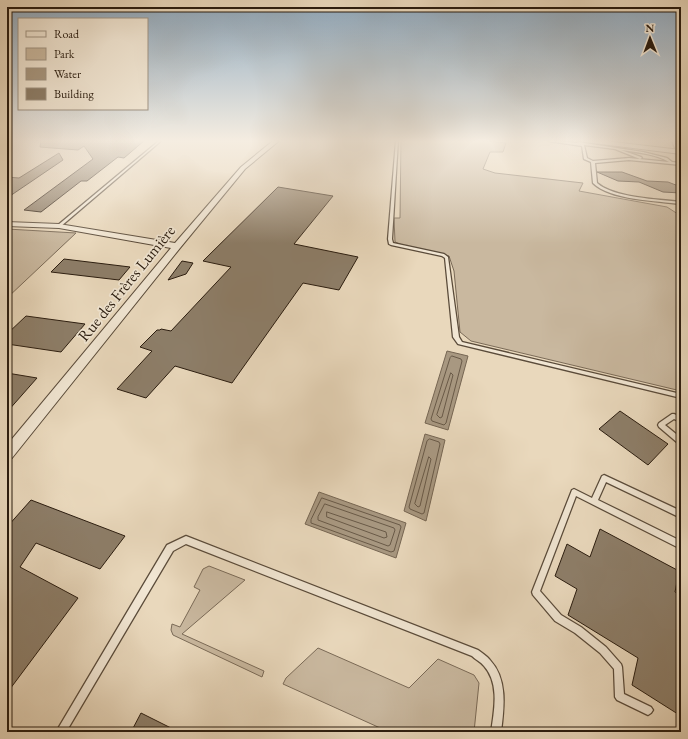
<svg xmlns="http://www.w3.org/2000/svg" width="688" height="739" font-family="'EB Garamond',serif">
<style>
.green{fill:#c9b89f;stroke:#7a6a57}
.water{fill:#a89881;stroke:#766653}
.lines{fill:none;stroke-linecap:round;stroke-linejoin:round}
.shore{stroke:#695a48;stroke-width:1}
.building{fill:#8d7e69;stroke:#2a1c0f}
.lane-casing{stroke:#5a4b3a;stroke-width:2.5}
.street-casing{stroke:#5a4b3a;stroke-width:2}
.lane{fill:#f1e6d3;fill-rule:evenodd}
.street{fill:#f1e6d3;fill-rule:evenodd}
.labels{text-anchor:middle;stroke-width:3.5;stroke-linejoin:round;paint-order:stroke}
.street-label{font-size:16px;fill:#2a1c0f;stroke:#f1e6d3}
</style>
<rect width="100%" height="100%" fill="#e9d8bc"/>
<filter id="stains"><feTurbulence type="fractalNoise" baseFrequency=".005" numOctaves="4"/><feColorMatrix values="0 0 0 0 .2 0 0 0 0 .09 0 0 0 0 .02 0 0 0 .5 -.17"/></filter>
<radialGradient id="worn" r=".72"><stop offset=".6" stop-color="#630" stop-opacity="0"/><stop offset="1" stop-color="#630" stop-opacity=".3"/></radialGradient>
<g class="green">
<path d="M401 140H478L506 143 503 152H490L483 169 495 173 583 183 579 191 667 207 681 216V391L471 341 460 332 454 271 449 256C431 250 412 250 395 242L394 218H400Z"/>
<path d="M7 229 76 233 7 298Z"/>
<path d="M209 566 245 580 182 634 264 671 262 677 173 635 171 630 172 624 180 627 200 590 194 587 203 569Z"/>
<path d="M318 648 409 688 438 659 474 675 479 683 474 732H389L283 684 286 678Z"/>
</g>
<g class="water">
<path d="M447 351 468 356 448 430 425 423Z"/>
<path d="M425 434 445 440 426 521 404 511Z"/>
<path d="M319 492 406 523 396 558 305 524Z"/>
</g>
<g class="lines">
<g class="shore">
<path d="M452 356 461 359 462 361 446 423 444 425 432 421 431 419 450 358Z"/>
<path d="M451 373 453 375 442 417 440 418 437 415Z"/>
<path d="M430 439 439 442 440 444 424 513 422 514 410 509 409 507 427 441Z"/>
<path d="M429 457 431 459 420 506 418 507 415 504Z"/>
<path d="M322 498 400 525 401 527 394 551 391 552 311 523V520Z"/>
<path d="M325 504 394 528 395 530 390 545 388 546 318 520V517Z"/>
<path d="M327 512 386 532 387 537 384 538 327 517Z"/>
</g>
</g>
<g class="building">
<path d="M41 140H145L124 158 118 157 87 181H81L41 212 24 210 93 159 84 146 78 150 40 147Z"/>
<path d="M59 153 63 160 7 198V177L19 178Z"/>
<path d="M597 172H622L647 181 668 182 681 187V193L663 192 639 182 618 181Z"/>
<path d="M278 187 333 196 294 244 358 257 339 290 303 283 232 383 175 366 146 398 117 389 152 351 140 347 157 330H160L161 329 171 331 231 267 203 261Z"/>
<path d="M64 259 130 267 119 280 51 272Z"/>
<path d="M182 261 193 263 186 274 168 280Z"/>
<path d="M26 316 85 324 61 352 7 344V334Z"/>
<path d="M7 373 37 378 7 412Z"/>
<path d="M620 411 668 444 648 465 599 429Z"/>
<path d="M31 500 125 536 100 569 36 543 20 567 78 598 7 693V527Z"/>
<path d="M600 529 679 571 675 592 681 595V716L632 685 638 658 568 615 577 589 555 576 567 544 590 557Z"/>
<path d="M141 713 179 732H131Z"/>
</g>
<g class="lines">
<defs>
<g id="lane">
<path d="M160 140H162L60 227H58V225Z"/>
<path d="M396 140H398L392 239 393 243 444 254 448 257 459 337 462 342 681 394V398L458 344 453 337 445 258 442 256 391 245 389 244 388 239Z"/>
<path d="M547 140 577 143 578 142 643 152 667 158 672 162 681 163V165L629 160 595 163 597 183C614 198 658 199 681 202V204C657 201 610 200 593 183L591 162 584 159 582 146 548 141ZM584 145 615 149 640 159 642 158 641 157 621 150C635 152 656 154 669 162L629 158 593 161 587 158Z"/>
<path d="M672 140H674L679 152 676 151Z"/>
<path d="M672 414H674L681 417V422L674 419 665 425 681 438V445L679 444 659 427 658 425 659 423Z"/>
<path d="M604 475 681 511V518L606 482 598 500 681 541V549L576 496 540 591 561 615 581 627 606 647 621 664 622 667 624 694 651 707 653 710 651 713 648 715 617 700 615 697 614 669 600 653 575 633 555 621 533 595 532 592 572 490 574 489 592 498 602 476Z"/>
<path d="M186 536 478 650C482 653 487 656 490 660 508 679 504 708 501 732H491C494 711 500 684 484 666 481 662 476 660 472 656L186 544 173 551 66 732H56L167 545Z"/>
</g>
<g id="street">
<path d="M274 140H280L245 169 180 248 12 458 7 460V445L171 248 59 228 7 226V222L59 224 175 243 241 167Z"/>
<path d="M582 140H596L681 150V154L585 142Z"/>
</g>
</defs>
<use href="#lane" class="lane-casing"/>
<use href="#street" class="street-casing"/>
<use href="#lane" class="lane"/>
<use href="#street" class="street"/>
</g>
<linearGradient id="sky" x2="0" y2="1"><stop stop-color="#8ea9bf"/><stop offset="0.58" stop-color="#f5ede1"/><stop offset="1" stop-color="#f5ede1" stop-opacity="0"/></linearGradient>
<rect width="688" height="243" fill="url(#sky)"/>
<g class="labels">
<g class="street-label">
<text transform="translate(126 283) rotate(-51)" y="6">Rue des Frères Lumière</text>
</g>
</g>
<rect width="688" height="739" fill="none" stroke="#e9d8bc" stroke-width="24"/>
<rect x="8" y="8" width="672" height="723" fill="none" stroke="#2a1c0f" stroke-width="2"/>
<rect x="12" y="12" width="664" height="715" fill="none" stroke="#2a1c0f"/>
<rect x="18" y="18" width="130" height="92" fill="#f1e6d3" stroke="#a19585"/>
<rect x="26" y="31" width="20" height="6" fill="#f1e6d3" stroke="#a19585"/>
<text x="54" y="38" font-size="12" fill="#2a1c0f">Road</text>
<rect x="26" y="48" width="20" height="12" fill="#c9b89f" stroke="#a19585"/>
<text x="54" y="58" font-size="12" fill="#2a1c0f">Park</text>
<rect x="26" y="68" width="20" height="12" fill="#a89881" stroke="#a19585"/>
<text x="54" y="78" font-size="12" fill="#2a1c0f">Water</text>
<rect x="26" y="88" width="20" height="12" fill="#8d7e69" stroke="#a19585"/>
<text x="54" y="98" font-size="12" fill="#2a1c0f">Building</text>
<g transform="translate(650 38) rotate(359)" stroke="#f1e6d3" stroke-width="3" paint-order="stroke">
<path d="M0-3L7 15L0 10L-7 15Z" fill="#2a1c0f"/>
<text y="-6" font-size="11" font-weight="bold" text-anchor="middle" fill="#2a1c0f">N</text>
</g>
<rect width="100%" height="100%" filter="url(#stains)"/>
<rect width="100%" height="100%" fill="url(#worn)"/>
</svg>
